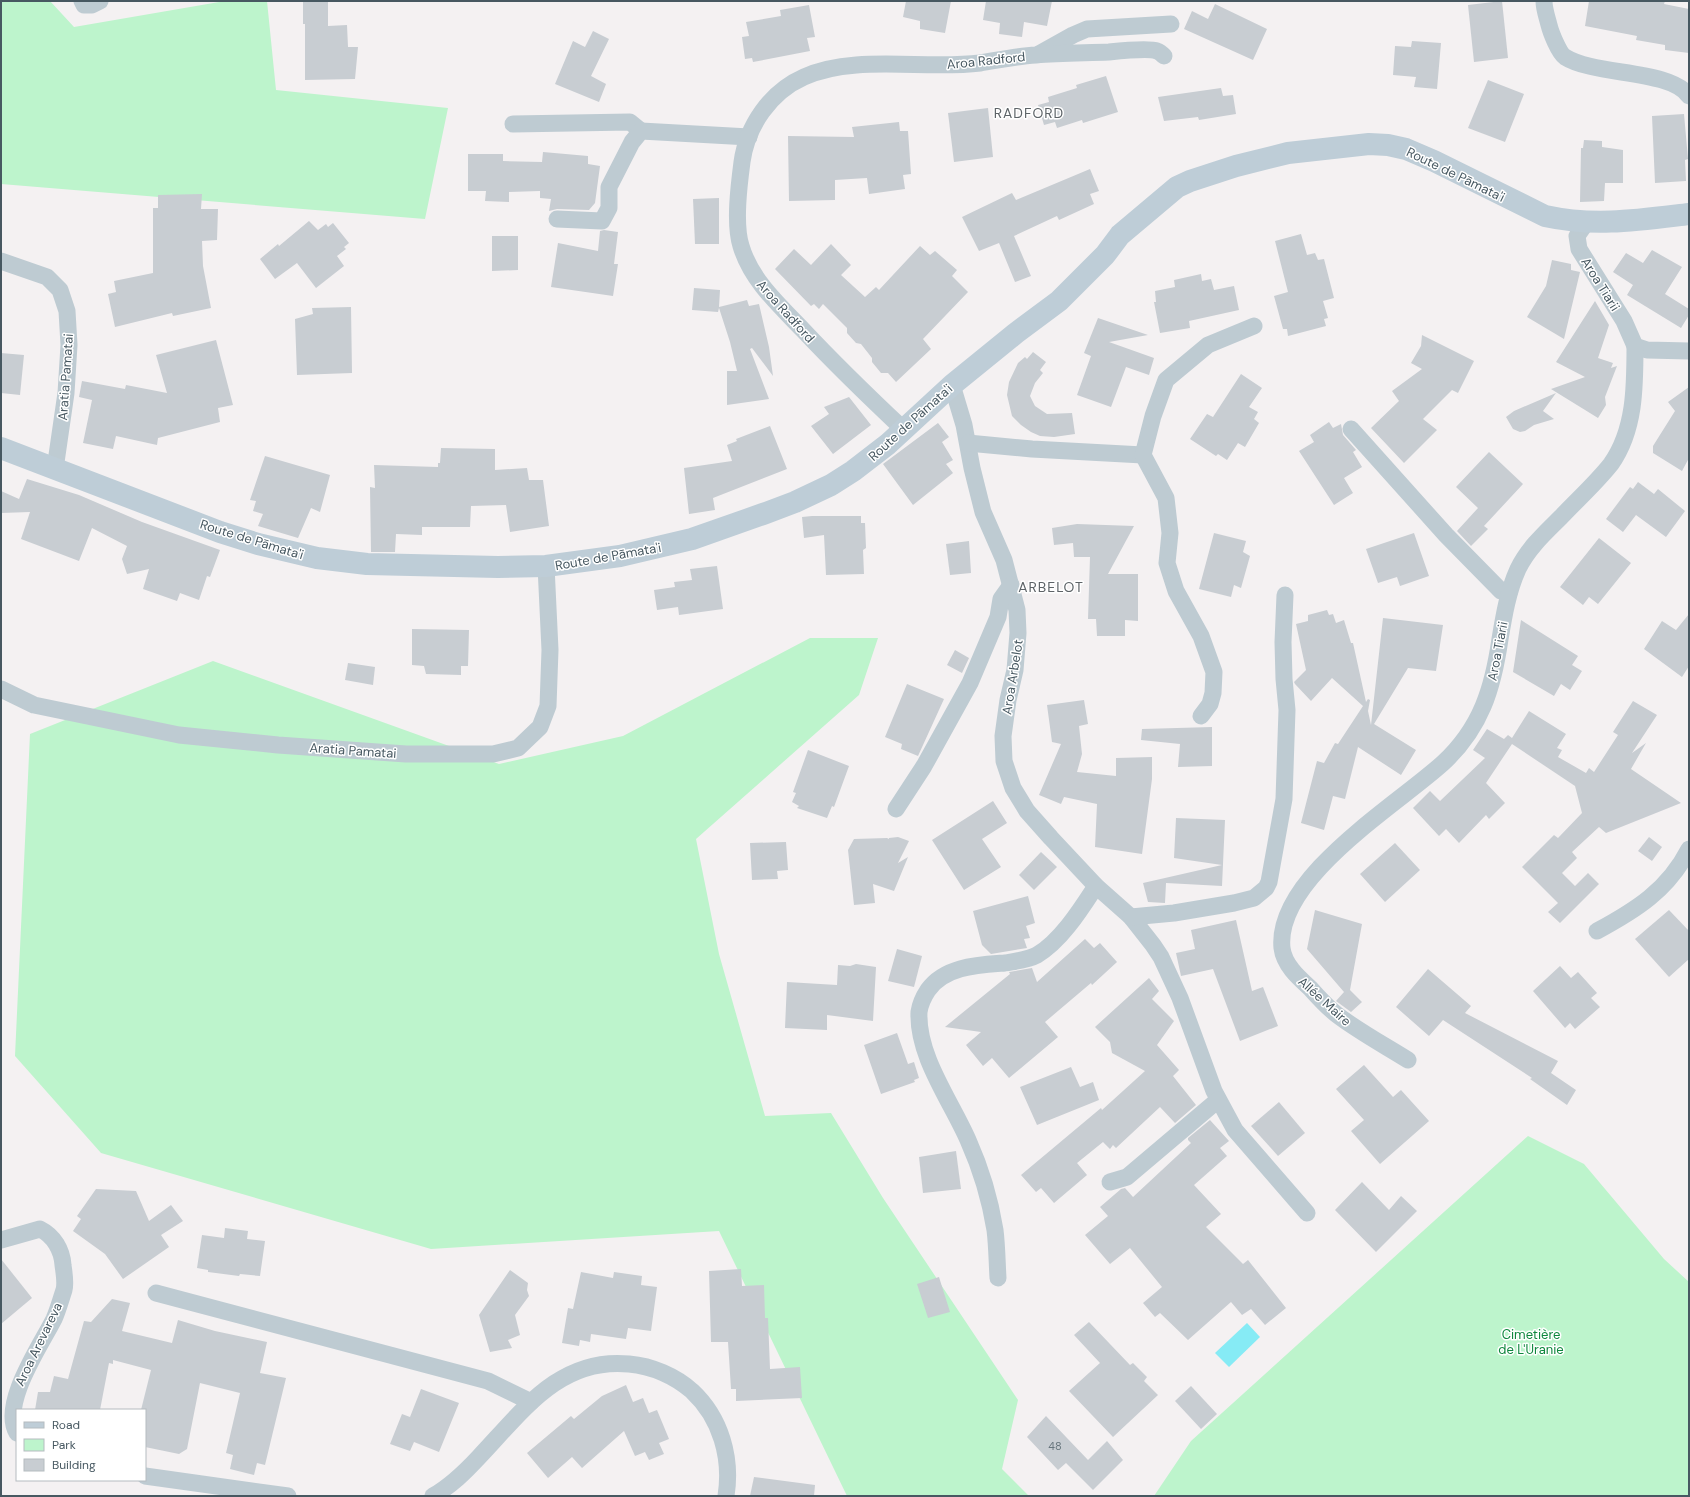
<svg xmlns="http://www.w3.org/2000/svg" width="1690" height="1497" font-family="'DM Sans',sans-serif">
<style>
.green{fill:#bdf4cc}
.water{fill:#86ebf5}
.building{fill:#c8cdd2}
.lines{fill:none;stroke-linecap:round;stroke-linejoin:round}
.street{stroke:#becbd2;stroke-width:17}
.secondary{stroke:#becdd7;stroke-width:22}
.labels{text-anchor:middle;stroke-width:3;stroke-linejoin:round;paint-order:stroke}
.number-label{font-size:11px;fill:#67757d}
.street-label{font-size:13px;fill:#475861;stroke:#fff}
.park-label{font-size:13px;fill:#0e873d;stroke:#fff}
.neighbourhood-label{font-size:14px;letter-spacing:1px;fill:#5d6367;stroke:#fff}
</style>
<rect width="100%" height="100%" fill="#f4f1f2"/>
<g class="green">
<path d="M1 1H50L74 27 225 1H267L276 90 448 108 425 219 1 184Z"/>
<path d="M810 638H878L859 695 696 839 719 954 765 1116 831 1113 883 1198 1018 1400 1002 1469 1029 1496H847L719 1231 431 1249 101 1153 15 1056 30 734 213 661 499 764 623 736Z"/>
<path d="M1528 1136 1584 1164 1664 1259 1689 1282V1496H1154L1191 1441Z"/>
</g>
<path class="water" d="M1247 1323 1260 1337 1229 1367 1215 1353Z"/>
<g class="building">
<path d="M303 1H328V26L347 25 348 47H358L355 79 305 80V24H303Z"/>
<path d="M906 1H951L945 33 920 29V21L903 17Z"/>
<path d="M986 1H1052L1047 26 1024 22 1022 37 999 34 1000 23 983 20Z"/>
<path d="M1502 1 1508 58 1474 62 1468 5Z"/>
<path d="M1589 1H1665L1664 4 1689 9V53L1665 50V45L1636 40 1637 36 1585 26Z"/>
<path d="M1215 4 1267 29 1253 60 1184 29 1192 11 1208 19Z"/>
<path d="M809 5 815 37 807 38 810 51 753 62 752 58 745 59 742 37 749 36 746 22 781 16 780 10Z"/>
<path d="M593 31 609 39 591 76 606 84 599 102 555 84 573 41 585 47Z"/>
<path d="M1412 41 1441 43 1437 89 1414 87 1416 77 1393 75 1395 46 1411 47Z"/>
<path d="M1106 76 1118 112 1083 123 1082 120 1057 128 1055 122 1044 125 1038 105 1049 102 1048 97 1077 88 1076 85Z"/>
<path d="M1488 80 1524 94 1505 142 1468 128Z"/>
<path d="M1221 88 1223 96 1233 95 1236 114 1199 120 1198 117 1164 121 1158 97Z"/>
<path d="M988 108 993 157 954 162 948 113Z"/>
<path d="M1684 114 1688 159 1685 160 1686 181 1655 183 1652 116Z"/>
<path d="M899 122 900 131H908L911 174 903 175 905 189 869 194 867 178 835 180V200L789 201 788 136 854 137 852 127Z"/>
<path d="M1584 140 1602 141V147L1623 150V183H1605L1604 201 1580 202 1581 148H1583Z"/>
<path d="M543 152 588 156V164L600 166 595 203 589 210 557 209 549 211 551 199 540 198V191L509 192V202L485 201 486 191H468V154H503V161L542 162Z"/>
<path d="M1090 169 1099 191 1090 194 1094 204 1059 220 1057 216 1014 236 1031 276 1015 282 999 243 979 251 962 217 1012 193 1016 200Z"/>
<path d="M202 194 201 209H218L217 240 202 241 203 266 211 308 173 316 172 313 115 327 108 294 116 292 114 281 153 273V208H158V195Z"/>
<path d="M719 198V244H695L693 199Z"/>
<path d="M309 221 318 230 326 224 328 227 333 223 349 243 344 247 346 249 337 256 344 266 316 288 297 263 275 279 260 259 278 244 279 246Z"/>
<path d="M604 230 618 232 614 264H618L613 296 551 287 558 243 598 251 600 231Z"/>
<path d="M1301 234 1307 255 1315 253 1318 260 1324 259 1334 298 1323 301 1328 318 1324 319 1326 326 1288 336 1287 329H1283L1274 296 1288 292 1275 241Z"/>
<path d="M492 236H518V270L492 271Z"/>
<path d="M831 244 851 265 841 275 865 297 876 287 879 290 920 246 930 255 935 251 957 270 952 276 968 292 923 339 931 349 896 382 888 373H881L872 362V358L861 344 856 343 847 333V328L823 304 819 309 814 304 811 306 775 269 794 249 811 265Z"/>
<path d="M1652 250 1682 267 1665 294 1689 309V315L1681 328 1627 295 1633 285 1613 272 1626 253 1643 263Z"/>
<path d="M1552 260 1571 264V270L1580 272 1564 339 1527 317 1546 286Z"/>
<path d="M1201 274 1202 281 1211 279 1214 290 1234 286 1239 310 1189 321 1190 328 1160 333 1154 302H1156L1155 291 1175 287 1174 280Z"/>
<path d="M694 288 720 290 719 307 747 300 749 306 759 304 769 347 773 376 752 348 750 349 769 399 727 405V371H737L730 342 719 308 718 312 692 310Z"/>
<path d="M1595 301 1609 325 1598 358 1613 363 1611 368 1617 366 1605 397 1606 405 1598 418 1551 389 1585 377 1556 362Z"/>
<path d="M351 307 352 373 297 375 295 319 313 314 312 308Z"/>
<path d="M1098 318 1148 335 1109 342 1154 358 1149 375 1126 367 1111 407 1077 395 1091 356 1084 353Z"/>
<path d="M1422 335 1474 361 1458 393 1452 390 1423 419 1437 430 1404 463 1371 428 1399 401 1392 391 1422 369 1411 363 1421 346Z"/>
<path d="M216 340 233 405 218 408 220 422 158 438 157 445 116 436 113 449 83 443 92 400 79 397 82 381 125 389 126 385 167 393 156 355Z"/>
<path d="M1033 352 1046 362 1040 370 1043 373 1035 383 1030 396 1035 406 1047 414 1072 413 1075 434 1054 437 1040 436 1031 432 1021 425 1012 416 1007 395 1009 382 1018 363 1025 357 1027 359Z"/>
<path d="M1 353 24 355 20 395 1 393Z"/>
<path d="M1241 374 1262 388 1249 407 1258 412 1254 419 1259 423 1245 447 1238 443 1227 460 1218 454 1216 456 1190 439 1207 414 1213 417Z"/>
<path d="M1689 387V458L1682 471 1653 453V446L1675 411 1668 402Z"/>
<path d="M1556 393 1543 411 1554 419 1534 425 1525 431 1520 432 1513 429 1506 417 1514 411Z"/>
<path d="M849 397 871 425 833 454 811 426 829 414 824 407Z"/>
<path d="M1329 422 1333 428 1341 424 1343 435 1356 450 1353 452 1362 467 1344 478 1353 493 1334 505 1299 451 1314 442 1310 435Z"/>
<path d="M938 423 949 437 942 442 953 460 946 464 953 473 913 505 883 464Z"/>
<path d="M770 426 787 469 713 498 715 510 689 514 684 468 732 461 727 445 737 441 736 439Z"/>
<path d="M441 448 495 449V470L527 468 529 480H543L549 526 510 532 506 505 471 506 470 527H422V535L396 534 395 552H371L370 487 375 488 374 465 438 467V463H440Z"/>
<path d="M1489 452 1523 484 1484 526 1488 529 1471 546 1457 531 1478 508 1456 487Z"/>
<path d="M265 456 330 475 320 512 311 508 298 538 258 526 263 514 253 511 256 501 250 500Z"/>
<path d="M27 479 79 495 142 522 220 550 210 577 207 576 199 600 180 593 177 601 143 589 149 569 127 574 122 559 127 546 92 528 79 561 21 539 30 512 1 513V491L19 499Z"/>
<path d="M1638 482 1654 494 1658 489 1685 511 1666 537 1636 515 1623 532 1606 519 1630 487 1633 489Z"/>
<path d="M812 516H861V523H865L866 548 863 550 864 574 826 575 824 535 804 538 802 517Z"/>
<path d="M1077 524 1134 526 1108 574H1138V621L1125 620V636H1097L1096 619H1088L1090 557H1074L1073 543 1054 545 1052 528Z"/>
<path d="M1214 533 1246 541 1243 552 1250 556 1241 588 1234 585 1231 597 1199 589Z"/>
<path d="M1414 533 1429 576 1400 586 1397 577 1378 583 1366 549Z"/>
<path d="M1599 538 1631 563 1598 604 1589 597 1583 605 1560 587Z"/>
<path d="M969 541 971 573 950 575 946 544Z"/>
<path d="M717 566 723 609 679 615 678 607 657 610 654 590 675 587 674 582 692 580 690 569Z"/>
<path d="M1327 610 1329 615 1333 614 1336 623 1344 620 1351 643H1353L1366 702 1368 699 1370 700 1368 711 1371 725 1383 618 1443 625 1436 671 1408 668 1374 724 1416 750 1401 775 1358 747 1345 799 1333 796 1324 830 1301 823 1317 761 1324 763 1335 743 1338 744 1363 706 1332 678 1311 701 1295 684 1294 682 1306 670 1296 624 1308 621V615Z"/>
<path d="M1689 614V666L1682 677 1644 649 1662 621 1676 630Z"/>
<path d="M1521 620 1578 656 1572 665 1582 671 1570 690 1561 684 1554 696 1513 672Z"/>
<path d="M412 629 469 630 468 666H461V675L426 674 424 666 412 665Z"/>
<path d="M955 650 969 658 962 673 947 665Z"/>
<path d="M348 663 375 667 373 685 345 680Z"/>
<path d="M907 684 944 699 918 756 901 749 902 744 885 737Z"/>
<path d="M1084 700 1088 724 1079 726 1082 754 1077 772 1116 776V758L1152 757V779L1142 854 1095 847 1097 804 1064 797 1061 804 1039 795 1061 744 1052 742 1047 705Z"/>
<path d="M1633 701 1657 715 1632 753 1646 743 1631 769 1681 803 1606 833 1599 827 1572 852 1577 858 1562 873 1575 886 1588 873 1599 884 1560 923 1548 912 1558 903 1522 867 1554 835 1558 838 1582 813 1575 786 1512 744 1486 783 1505 803 1489 819 1486 815 1459 843 1446 829 1439 836 1413 808 1430 791 1440 801 1485 758 1473 750 1487 729 1504 739 1508 735 1512 738 1529 711 1566 734 1557 748 1562 750 1558 757 1586 773 1589 768 1594 772 1618 735 1613 732Z"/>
<path d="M1212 727V766L1178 767 1180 744 1141 740 1142 729Z"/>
<path d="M808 750 849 766 834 807 832 806 827 818 797 808 799 806 792 802 796 793 793 792Z"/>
<path d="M993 801 1007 823 982 839 1001 867 964 890 932 840Z"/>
<path d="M1176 818 1225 820 1222 886 1166 883 1165 903 1148 902 1143 883 1222 865 1174 858Z"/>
<path d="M898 837 909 841 898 863 908 857 894 891 873 884 875 903 854 905 848 850 854 839 887 838 889 839V838Z"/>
<path d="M1649 837 1662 847 1652 861 1638 851Z"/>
<path d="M786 842 788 870 777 871 778 879 752 880 750 843Z"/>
<path d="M1395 843 1420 870 1385 902 1360 874Z"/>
<path d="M1041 852 1057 867 1034 890 1019 875Z"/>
<path d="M1028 896 1035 923 1026 926 1030 938 1024 939 1027 948 991 954 982 945 973 911Z"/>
<path d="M1315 910 1362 924 1350 990 1362 1002 1351 1012 1336 1001 1344 992 1307 949Z"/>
<path d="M1669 910 1689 931V959L1669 977 1635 939Z"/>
<path d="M1236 920 1252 991 1263 987 1278 1026 1240 1041 1213 969 1181 976 1176 953 1195 949 1191 930Z"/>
<path d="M1085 939 1094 948 1100 943 1117 962 1092 985 1091 983 1045 1022 1058 1037 1009 1078 992 1058 983 1066 966 1045 981 1032 945 1027 1010 974 1009 972 1032 968 1037 982Z"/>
<path d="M897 949 922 956 914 987 888 981Z"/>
<path d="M856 964 876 967 873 1021 827 1015V1030L785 1028 787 982 837 985 838 965 850 966Z"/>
<path d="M1560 966 1571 978 1578 972 1597 993 1591 998 1600 1007 1575 1029 1570 1023 1565 1028 1533 991Z"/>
<path d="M1428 969 1471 1006 1465 1013 1558 1061 1551 1073 1576 1090 1567 1105 1530 1079 1532 1078 1443 1020 1429 1036 1396 1007Z"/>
<path d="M1149 978 1159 991 1152 999 1174 1021 1157 1045 1179 1070 1173 1076 1196 1105 1175 1123 1160 1107 1116 1148 1113 1145 1110 1149 1103 1142 1077 1163 1087 1175 1054 1203 1041 1188 1036 1192 1021 1175 1101 1108 1102 1110 1145 1071 1112 1053 1110 1042 1095 1027Z"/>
<path d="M897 1033 908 1064 914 1062 919 1078 914 1080 915 1082 881 1094 864 1045Z"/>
<path d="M1364 1065 1393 1097 1401 1090 1429 1121 1380 1164 1351 1131 1364 1120 1336 1089Z"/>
<path d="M1071 1067 1080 1087 1093 1082 1099 1100 1037 1125 1020 1087Z"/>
<path d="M1279 1102 1305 1133 1278 1156 1251 1126Z"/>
<path d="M1210 1120 1229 1141 1220 1148 1227 1156 1194 1185 1221 1214 1206 1227 1243 1264 1248 1260 1286 1308 1265 1325 1251 1309 1242 1315 1231 1302 1188 1340 1160 1313 1155 1317 1143 1303 1162 1287 1130 1248 1110 1264 1085 1235 1108 1216 1100 1207 1121 1189 1125 1188 1133 1197 1191 1143 1188 1140V1138Z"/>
<path d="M956 1151 961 1189 923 1193 919 1157Z"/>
<path d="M1362 1182 1389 1210 1401 1196 1417 1211 1376 1252 1335 1210Z"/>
<path d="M96 1189 136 1191 149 1221 171 1205 183 1221 161 1235 169 1247 123 1279 105 1254 73 1231 81 1219 77 1216Z"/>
<path d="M225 1228 248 1231 247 1239 265 1241 260 1276 240 1274 239 1276 208 1272V1270L197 1268 202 1235 224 1238Z"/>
<path d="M1 1259 32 1298 1 1324Z"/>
<path d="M741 1269 742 1286 764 1285 765 1318H768L770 1369 800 1367 802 1398 736 1401V1389H731L728 1342H711L709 1271Z"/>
<path d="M510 1270 528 1283 527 1290 529 1296 515 1315 520 1335 508 1340 512 1348 490 1352 479 1315Z"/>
<path d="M581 1272 613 1278 614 1272 642 1276 641 1285 657 1287 651 1331 628 1328 626 1339 591 1334 590 1342 580 1340 579 1346 562 1343 568 1308 573 1309Z"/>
<path d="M939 1277 950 1312 928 1318 917 1284Z"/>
<path d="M112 1299 130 1303 122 1331 172 1343 178 1320 215 1331 267 1342 260 1373 286 1378 265 1465 257 1463 254 1475 230 1469 233 1455 226 1453 240 1393 200 1383 187 1449 179 1454 145 1447V1410H141L151 1370 113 1360V1364L109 1363 100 1410H35L38 1392H50L54 1376 68 1379 84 1321 91 1322Z"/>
<path d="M1089 1322 1130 1365 1133 1363 1147 1377 1144 1381 1158 1395 1113 1437 1069 1391 1100 1363 1074 1335Z"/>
<path d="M626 1385 633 1402 643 1398 649 1413 657 1410 669 1439 659 1443 664 1454 649 1460 645 1452 635 1456 624 1431 582 1468 572 1457 548 1478 527 1453 571 1416 574 1419 602 1396Z"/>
<path d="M1191 1386 1217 1414 1201 1429 1175 1401Z"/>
<path d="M421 1389 459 1403 439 1452 414 1442 410 1451 390 1444 402 1414 410 1417Z"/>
<path d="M1046 1416 1088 1460 1107 1441 1123 1460 1093 1490 1066 1463 1058 1470 1027 1437Z"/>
<path d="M754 1477 815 1485 814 1496H750Z"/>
</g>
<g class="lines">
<g class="street">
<path d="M82 1 84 5H92L100 1"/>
<path d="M1544 1C1544 9 1547 17 1549 25 1551 33 1559 53 1565 57 1595 76 1670 69 1689 96"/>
<path d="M1039 54 1073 35 1087 29 1171 24"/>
<path d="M513 124 630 122 641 131"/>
<path d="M557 219 602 221 609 208V187L632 142 641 131 749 137"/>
<path d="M1586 223 1577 236 1579 249 1624 321 1635 346 1647 350 1689 351"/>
<path d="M1 261 47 277 60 290 67 311 69 345 66 393 55 469"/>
<path d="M952 385 964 425 972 468 983 512 1004 560 1017 610 1018 633 1015 670 1008 700 1003 736 1004 761 1013 788 1027 811 1051 838 1096 886 1131 917 1153 945 1161 957 1180 998 1214 1091 1235 1130 1307 1213"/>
<path d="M903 429C869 397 835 364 803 330 779 305 751 280 741 246 734 224 739 185 742 162 747 126 770 92 804 77 854 54 925 70 980 63 999 60 1017 56 1036 55 1060 53 1085 53 1109 52 1119 51 1149 48 1157 51 1160 52 1162 54 1164 56"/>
<path d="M1351 429 1446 535 1501 591 1509 593"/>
<path d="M968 443 1032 449 1143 455"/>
<path d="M1 689 34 705 179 735 278 745 406 754H493L518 748 540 727 548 706 550 650 546 566"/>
<path d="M1201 716 1210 704 1213 693 1214 672 1201 636 1176 591 1167 563 1170 533 1166 498 1143 455 1153 416 1166 380 1208 345 1254 326"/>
<path d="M896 809 924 766 970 683 998 617 1001 599 1011 585"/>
<path d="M1131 917 1174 913 1234 903 1254 898 1266 888 1269 882 1284 799 1287 710 1284 679 1283 642 1285 595"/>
<path d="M1597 931C1636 910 1668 890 1689 849"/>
<path d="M1408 1060C1384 1045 1358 1031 1336 1014 1326 1006 1318 997 1310 988 1299 978 1284 965 1282 948 1275 878 1397 805 1443 763 1481 728 1493 688 1500 639 1504 615 1508 591 1518 569 1528 548 1546 532 1561 517 1578 499 1596 483 1611 464 1635 430 1635 387 1635 346"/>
<path d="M1110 1182 1127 1177 1218 1100"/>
<path d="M1 1240 40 1229C54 1236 62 1250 63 1265 64 1273 66 1283 64 1290 61 1299 58 1310 54 1319 41 1345 0 1404 17 1433"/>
<path d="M998 1278C997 1262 997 1246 995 1230 990 1199 981 1169 968 1140 951 1101 917 1056 919 1012 920 1005 924 996 928 990 945 966 978 965 1005 963 1016 961 1028 960 1037 955 1061 941 1081 909 1096 886"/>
<path d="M156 1293 488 1381 531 1402"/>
<path d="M145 1476 288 1496"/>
<path d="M433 1496C451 1486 465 1472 479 1457 522 1412 559 1357 629 1364 652 1366 675 1376 692 1391 721 1418 732 1458 726 1496"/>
</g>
<path class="secondary" d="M1 448 220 532 258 544 317 558 367 564 498 567 546 566 620 556 692 539 763 514 795 502 831 485 853 471 888 444 952 385 1016 333 1059 301 1105 255 1120 235 1177 187 1190 181 1236 166 1288 153 1369 144 1388 145 1406 149 1434 161 1545 216C1595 227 1639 220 1689 214"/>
</g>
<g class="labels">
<g class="number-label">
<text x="1055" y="1450">48</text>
</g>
<g class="street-label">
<text transform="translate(986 60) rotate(-6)" y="5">Aroa Radford</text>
<text transform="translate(1456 174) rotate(26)" y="5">Route de Pāmata'i</text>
<text transform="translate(1601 284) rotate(58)" y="5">Aroa Tiarii</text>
<text transform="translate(786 311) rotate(48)" y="5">Aroa Radford</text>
<text transform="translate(65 377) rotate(-86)" y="5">Aratia Pamatai</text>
<text transform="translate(910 422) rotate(-42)" y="5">Route de Pāmata'i</text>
<text transform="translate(252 539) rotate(17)" y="5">Route de Pāmata'i</text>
<text transform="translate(608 556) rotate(-10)" y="5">Route de Pāmata'i</text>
<text transform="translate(1497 651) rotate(-79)" y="5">Aroa Tiarii</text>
<text transform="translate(1012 677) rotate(-81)" y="5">Aroa Arbelot</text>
<text transform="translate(353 750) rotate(4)" y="5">Aratia Pamatai</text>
<text transform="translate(1325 1001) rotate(42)" y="5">Allée Maire</text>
<text transform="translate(38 1344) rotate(-64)" y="5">Aroa Arevareva</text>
</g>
<g class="park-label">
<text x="1531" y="1339">Cimetière<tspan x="1531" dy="15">de L'Uranie</tspan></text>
</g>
<g class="neighbourhood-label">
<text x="1029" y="118">RADFORD</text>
<text x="1051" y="592">ARBELOT</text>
</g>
</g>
<rect width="1690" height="1497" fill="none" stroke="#475861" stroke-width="4"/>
<rect x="16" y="1409" width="130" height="72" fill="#ffffff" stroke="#b5bcc0"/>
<rect x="24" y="1422" width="20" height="6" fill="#becdd7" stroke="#b5bcc0"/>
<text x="52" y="1429" font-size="12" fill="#475861">Road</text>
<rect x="24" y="1439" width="20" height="12" fill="#bdf4cc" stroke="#b5bcc0"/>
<text x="52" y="1449" font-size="12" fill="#475861">Park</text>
<rect x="24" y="1459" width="20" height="12" fill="#c8cdd2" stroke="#b5bcc0"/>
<text x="52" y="1469" font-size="12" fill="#475861">Building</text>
</svg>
